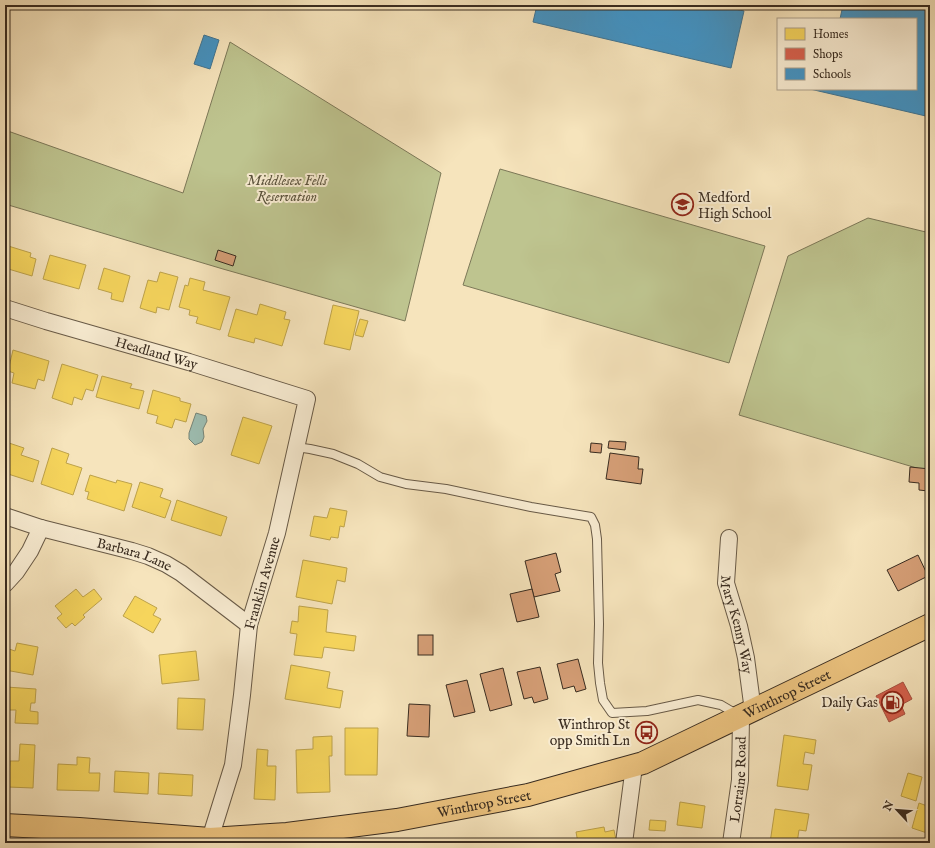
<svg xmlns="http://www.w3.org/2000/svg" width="935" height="848" font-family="'IM FELL English',serif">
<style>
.green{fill:#bec48f;stroke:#7c7858}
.water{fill:#9dbeb2;stroke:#758478}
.homes{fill:#f6d55c;stroke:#bda24a}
.shops{fill:#d6604d;stroke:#a75040}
.schools{fill:#4393c3;stroke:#407492}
.building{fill:#d69f77;stroke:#392c20}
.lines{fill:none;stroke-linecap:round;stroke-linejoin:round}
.service-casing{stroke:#685a47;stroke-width:10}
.minor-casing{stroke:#685a47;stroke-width:18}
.primary-casing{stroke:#392c20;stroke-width:24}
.service{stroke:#f9edd3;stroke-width:8}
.minor{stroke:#f9edd3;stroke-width:16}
.primary{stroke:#ebc27e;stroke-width:22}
.labels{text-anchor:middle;stroke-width:4;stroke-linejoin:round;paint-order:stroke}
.park-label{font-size:14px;font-style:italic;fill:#5a523c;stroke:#f9edd3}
.poi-label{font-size:14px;fill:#392c20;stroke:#f9edd3;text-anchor:end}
.street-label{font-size:14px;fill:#392c20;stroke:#f9edd3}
</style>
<rect width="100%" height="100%" fill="#f6e4bc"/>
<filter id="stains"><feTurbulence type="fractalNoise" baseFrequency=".005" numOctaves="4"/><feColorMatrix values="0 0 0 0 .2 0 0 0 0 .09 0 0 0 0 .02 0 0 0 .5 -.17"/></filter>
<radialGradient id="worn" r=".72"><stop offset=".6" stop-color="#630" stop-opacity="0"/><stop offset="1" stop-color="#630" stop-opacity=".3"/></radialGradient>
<g class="green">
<path d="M230 42 441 173 405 321 223 269 5 204V130L183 193Z"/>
<path d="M500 169 765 246 729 363 463 285Z"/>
<path d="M868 218 930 233V472L739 415 788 256Z"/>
</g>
<path class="water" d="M196 413 206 416 207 421 203 429 204 437 202 442 195 445 189 439V433Z"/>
<g class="homes">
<path d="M5 245 31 253 30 257 36 259 32 276 5 268Z"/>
<path d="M50 255 86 265 79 289 43 279Z"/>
<path d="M104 268 130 276 123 302 111 299 112 293 98 289Z"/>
<path d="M160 272 178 277 169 310 157 307 156 313 140 308 148 280 157 282Z"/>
<path d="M190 278 205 282 203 290 230 297 220 330 196 323 198 317 189 315 190 310 179 307 185 285 188 286Z"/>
<path d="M260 304 286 312 284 319 290 320 282 346 255 338 254 343 228 336 236 309 257 315Z"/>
<path d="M333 305 359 311 350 350 324 344Z"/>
<path d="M360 319 368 321 363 337 355 335Z"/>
<path d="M13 350 49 361 44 381 38 379 35 389 12 383 14 373 8 371Z"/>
<path d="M62 364 98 375 93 391 86 389 82 400 74 397 72 405 52 398Z"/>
<path d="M102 376 132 384 130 388 144 391 139 409 96 397Z"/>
<path d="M153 390 180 398V401L191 404 186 422 175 419 172 428 156 423 158 416 147 413Z"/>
<path d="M243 417 272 426 259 464 231 455Z"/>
<path d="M6 442 24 448 21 455 39 461 33 482 5 473V445Z"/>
<path d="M52 448 69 454 66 463 82 468 73 495 41 484Z"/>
<path d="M90 475 116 483 117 480 132 484 124 511 87 499 89 492 85 491Z"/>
<path d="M140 482 163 489 160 497 171 501 165 518 132 507Z"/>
<path d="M177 500 227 517 221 536 171 520Z"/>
<path d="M330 508 347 511 344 527 340 526 338 538 331 537 330 540 310 536 314 516 327 518Z"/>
<path d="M303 560 347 568 345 582 337 580 332 604 296 597Z"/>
<path d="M76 589 83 597 94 589 102 599 83 615 85 617 75 626 72 623 66 628 57 618 62 614 55 606Z"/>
<path d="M135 596 157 608 153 615 161 619 153 633 123 616Z"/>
<path d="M299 606 328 610 326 632 356 636 354 651 324 647 322 658 294 655 297 634 290 633 292 621 298 622Z"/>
<path d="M17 643 38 647 33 675 5 670 9 649 15 651Z"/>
<path d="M196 651 199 680 162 684 159 655Z"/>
<path d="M291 665 330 672 327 688 343 691 340 708 285 699Z"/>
<path d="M6 687 36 689 35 703H31L30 711 38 712V724L15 723 16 710H5Z"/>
<path d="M178 698 205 699 203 730 177 729Z"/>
<path d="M345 728H378L377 775H345Z"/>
<path d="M784 735 816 740 814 754 805 752 803 764 812 765 808 790 777 786Z"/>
<path d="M332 736V756H329L330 792 297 793 296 750 313 749V737Z"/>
<path d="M20 744 35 745 33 788 8 787 10 761H19Z"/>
<path d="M257 749 268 750 267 766H276L275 800 254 799Z"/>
<path d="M77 757 90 758 89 773H100L99 791 57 790 58 764 77 765Z"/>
<path d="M115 771 149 773 148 794 114 792Z"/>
<path d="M159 773 193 775 192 796 158 794Z"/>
<path d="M908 773 922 777 916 801 901 796Z"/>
<path d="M680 802 705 806 702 828 677 825Z"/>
<path d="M919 803 930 807V834L912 828Z"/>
<path d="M775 809 809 814 806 831 799 830 797 843H770Z"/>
<path d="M650 820 666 821 665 831 649 830Z"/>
<path d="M604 827 605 832 614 830 616 840 606 843H578L576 832Z"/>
<path d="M547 839 548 843H526Z"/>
</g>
<path class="shops" d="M903 682 912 699 901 705 905 714 889 722 876 696Z"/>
<g class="schools">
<path d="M537 5H721V6L744 11 731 68 533 22Z"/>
<path d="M843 5H930V117L810 89H916V19H840Z"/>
<path d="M204 35 219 40 210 69 194 64Z"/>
</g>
<g class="building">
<path d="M218 250 236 256 233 266 215 260Z"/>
<path d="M609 441 626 442 625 450 608 448Z"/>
<path d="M591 443 602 444 601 453 590 452Z"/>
<path d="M610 453 639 457 638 469H643L641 484 606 479Z"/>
<path d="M910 467 930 469 928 491 919 490V483L909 482Z"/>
<path d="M556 553 561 572 555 574 560 591 534 597 525 561Z"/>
<path d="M918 555 928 576 898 591 887 570Z"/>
<path d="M532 589 539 617 517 622 510 594Z"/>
<rect x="418" y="635" width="15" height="20"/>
<path d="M578 659 586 689 576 692 574 686 563 689 557 664Z"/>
<path d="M540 667 548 699 534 703 532 697 524 699 517 672Z"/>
<path d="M503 668 512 705 490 711 480 674Z"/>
<path d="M467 680 475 712 454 717 446 685Z"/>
<path d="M409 704 430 705 429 737 407 736Z"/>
</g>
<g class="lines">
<defs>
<path id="service" d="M296 447 310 449 333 454 358 464 380 477 406 484 446 489 531 507 591 517 595 525 597 539 599 624 598 663 600 683 603 700 612 713 647 711 698 700 721 705 738 715"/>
<g id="minor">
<path id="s1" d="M5 308 46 321 189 362 307 399 277 533 249 625 242 695 233 765 210 839V843"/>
<path id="s2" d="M5 516 41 528 132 551 148 556 166 564 181 573 249 625"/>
<path id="s3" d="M729 538 726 583 739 626 746 658 753 711"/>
<path d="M5 584 16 572 30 551 41 528"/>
<path d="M624 843 634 766"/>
<path id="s4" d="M731 843 740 780 741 717"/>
</g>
<g id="primary">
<path id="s5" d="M5 825 79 829 210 839 287 834 397 820 528 795 643 763 930 625"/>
</g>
</defs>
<use href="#service" class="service-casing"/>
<use href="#minor" class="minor-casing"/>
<use href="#primary" class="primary-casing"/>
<use href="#service" class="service"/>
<use href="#minor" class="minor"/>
<use href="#primary" class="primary"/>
</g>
<defs>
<symbol id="school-ring" viewBox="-11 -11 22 22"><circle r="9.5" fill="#f9edd3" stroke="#8f2418" stroke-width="1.5"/><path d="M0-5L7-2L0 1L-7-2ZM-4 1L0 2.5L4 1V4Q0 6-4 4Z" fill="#8f2418"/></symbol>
<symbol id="fuel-ring" viewBox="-11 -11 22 22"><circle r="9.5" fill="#f9edd3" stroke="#8f2418" stroke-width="1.5"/><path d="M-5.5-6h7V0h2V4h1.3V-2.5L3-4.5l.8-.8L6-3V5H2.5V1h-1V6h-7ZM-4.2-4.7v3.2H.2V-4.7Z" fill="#8f2418"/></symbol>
<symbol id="bus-ring" viewBox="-11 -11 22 22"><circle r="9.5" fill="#f9edd3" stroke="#8f2418" stroke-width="1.5"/><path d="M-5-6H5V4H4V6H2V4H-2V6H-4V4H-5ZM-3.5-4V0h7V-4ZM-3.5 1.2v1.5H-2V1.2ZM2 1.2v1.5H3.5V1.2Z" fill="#8f2418"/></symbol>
</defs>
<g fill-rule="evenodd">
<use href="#school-ring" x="670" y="192" width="25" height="25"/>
<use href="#fuel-ring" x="880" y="690" width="25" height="25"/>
<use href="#bus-ring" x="634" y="720" width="25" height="25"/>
</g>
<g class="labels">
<g class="park-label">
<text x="287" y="185">Middlesex Fells<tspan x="287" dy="16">Reservation</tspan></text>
</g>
<g class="poi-label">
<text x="698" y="202" text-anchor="start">Medford<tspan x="698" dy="16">High School</tspan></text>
<text x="878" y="707">Daily Gas</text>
<text x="630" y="729">Winthrop St<tspan x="630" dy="16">opp Smith Ln</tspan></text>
</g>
<g class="street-label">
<text dy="5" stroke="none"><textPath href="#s1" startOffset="158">Headland Way</textPath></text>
<text dy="5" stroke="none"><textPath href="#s2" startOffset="135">Barbara Lane</textPath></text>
<text transform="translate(262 583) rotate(-74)" y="5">Franklin Avenue</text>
<text dy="5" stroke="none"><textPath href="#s3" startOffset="88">Mary Kenny Way</textPath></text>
<text dy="5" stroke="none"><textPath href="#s5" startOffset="806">Winthrop Street</textPath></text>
<text dy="5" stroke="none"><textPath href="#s4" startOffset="64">Lorraine Road</textPath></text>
<text dy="5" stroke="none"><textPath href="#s5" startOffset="482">Winthrop Street</textPath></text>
</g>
</g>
<rect width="935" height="848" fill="none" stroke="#f6e4bc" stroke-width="20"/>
<rect x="6" y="6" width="923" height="836" fill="none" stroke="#392c20" stroke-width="2"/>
<rect x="10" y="10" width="915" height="828" fill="none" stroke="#392c20"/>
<rect x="777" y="18" width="140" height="72" fill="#f9edd3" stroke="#aca08b"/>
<rect x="785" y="28" width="20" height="12" fill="#f6d55c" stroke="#aca08b"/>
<text x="813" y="38" font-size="12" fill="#392c20">Homes</text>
<rect x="785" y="48" width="20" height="12" fill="#d6604d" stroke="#aca08b"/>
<text x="813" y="58" font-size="12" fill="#392c20">Shops</text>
<rect x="785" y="68" width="20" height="12" fill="#4393c3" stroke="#aca08b"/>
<text x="813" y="78" font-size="12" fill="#392c20">Schools</text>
<g transform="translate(897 810) rotate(296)" stroke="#f9edd3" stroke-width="3" paint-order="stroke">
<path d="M0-3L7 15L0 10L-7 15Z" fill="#392c20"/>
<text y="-6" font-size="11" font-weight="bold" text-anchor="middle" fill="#392c20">N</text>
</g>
<rect width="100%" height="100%" filter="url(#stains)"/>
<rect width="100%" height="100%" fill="url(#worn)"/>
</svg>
